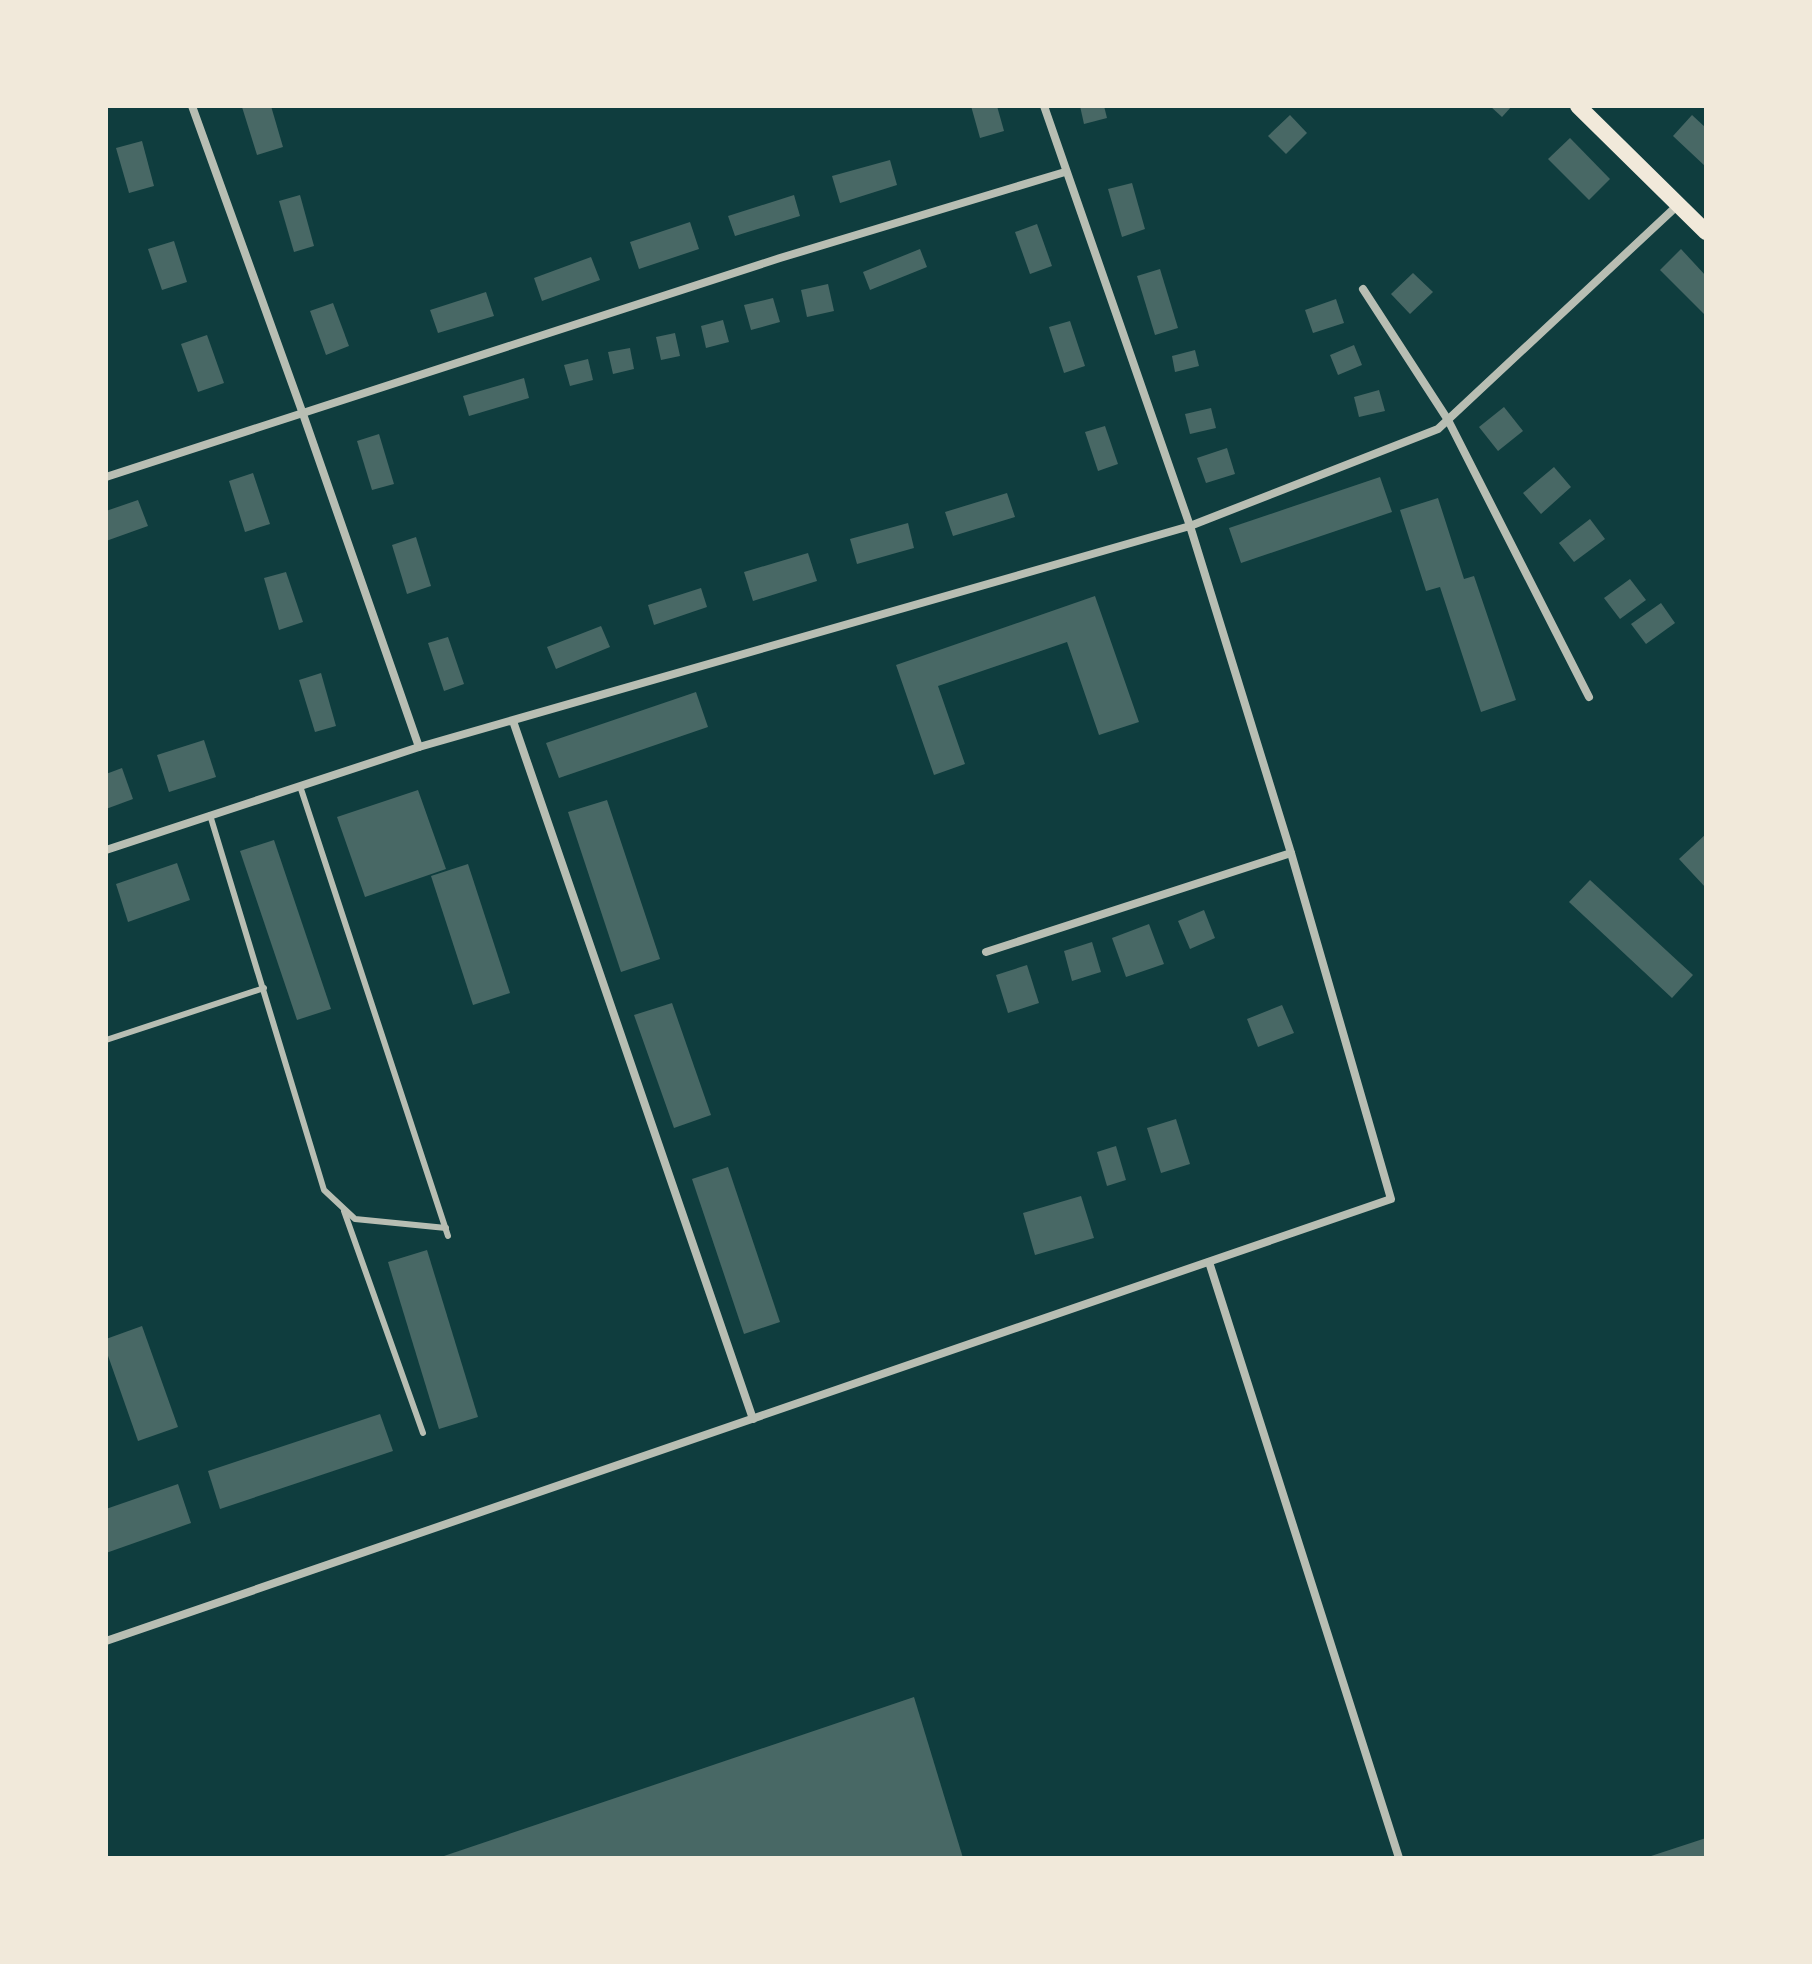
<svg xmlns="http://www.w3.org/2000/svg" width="1812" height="1964" font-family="'Sofia Sans Condensed',sans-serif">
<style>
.building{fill:#486865}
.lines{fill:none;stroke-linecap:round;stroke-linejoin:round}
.service{stroke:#b8beb3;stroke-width:6}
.minor{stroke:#b8beb3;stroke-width:8}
.secondary{stroke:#f1e9da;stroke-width:16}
</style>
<rect width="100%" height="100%" fill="#0f3d3e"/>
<g class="building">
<path d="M271 106 283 147 257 155 242 107Z"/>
<path d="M971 106H997L1004 131 980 138Z"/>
<path d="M1080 106H1104L1107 118 1084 124Z"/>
<path d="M1490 106H1512L1502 117Z"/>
<path d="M1290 115 1307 133 1286 154 1268 136Z"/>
<path d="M1692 115 1706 128V167L1673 136Z"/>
<path d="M1570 138 1610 179 1589 200 1548 159Z"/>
<path d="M142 141 154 186 129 193 116 148Z"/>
<path d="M890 160 897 185 840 203 832 176Z"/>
<path d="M1132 183 1145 229 1122 237 1108 189Z"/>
<path d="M300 195 314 246 294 252 279 201Z"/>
<path d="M794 195 800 216 735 236 728 216Z"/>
<path d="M690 222 699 249 639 269 630 242Z"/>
<path d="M1037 224 1052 266 1030 274 1015 232Z"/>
<path d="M174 241 187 282 162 290 148 249Z"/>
<path d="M920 249 927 267 870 290 863 272Z"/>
<path d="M1681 249 1706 276V316L1660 270Z"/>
<path d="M591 257 600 280 542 301 534 278Z"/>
<path d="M1160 269 1178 328 1155 335 1137 276Z"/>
<path d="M1413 273 1433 292 1410 314 1391 294Z"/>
<path d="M828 284 834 311 807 317 801 290Z"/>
<path d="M486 292 494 316 438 333 430 310Z"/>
<path d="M773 298 780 322 751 330 744 305Z"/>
<path d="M1336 299 1344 323 1313 333 1305 310Z"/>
<path d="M333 303 349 346 326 355 310 311Z"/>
<path d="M723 320 729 342 706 348 701 326Z"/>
<path d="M1070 321 1085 366 1064 373 1049 327Z"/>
<path d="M675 333 680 356 661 360 656 337Z"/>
<path d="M207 335 224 383 198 392 181 344Z"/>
<path d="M1354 345 1362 365 1338 375 1330 355Z"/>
<path d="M630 348 634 369 613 374 608 352Z"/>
<path d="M1195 350 1199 366 1175 372 1172 356Z"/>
<path d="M588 359 593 380 570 386 564 365Z"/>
<path d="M524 378 529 398 469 416 463 396Z"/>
<path d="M1379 390 1385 411 1359 417 1354 397Z"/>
<path d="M1504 407 1523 431 1498 451 1479 427Z"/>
<path d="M1211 408 1216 428 1190 434 1185 414Z"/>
<path d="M1105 426 1118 464 1098 471 1085 432Z"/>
<path d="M379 434 394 484 372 490 357 441Z"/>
<path d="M1227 448 1235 474 1206 483 1197 458Z"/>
<path d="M1554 467 1571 487 1541 514 1523 493Z"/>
<path d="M253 473 270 524 245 532 229 481Z"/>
<path d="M1380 477 1392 512 1241 563 1229 528Z"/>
<path d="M1007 493 1015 517 953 536 945 512Z"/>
<path d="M1438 498 1464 579 1474 576 1516 700 1481 712 1440 587 1426 591 1400 510Z"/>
<path d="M138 500 148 526 106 541V511Z"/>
<path d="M1590 519 1605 539 1574 562 1559 543Z"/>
<path d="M908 523 914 548 857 564 850 539Z"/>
<path d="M416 537 431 586 407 594 392 545Z"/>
<path d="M808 553 817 581 753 601 744 572Z"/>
<path d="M286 572 303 622 279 630 264 578Z"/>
<path d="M1630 579 1646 600 1620 619 1604 598Z"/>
<path d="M701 588 707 607 654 625 648 605Z"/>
<path d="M1095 596 1139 722 1099 735 1067 642 938 686 965 764 934 775 896 665Z"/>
<path d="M1661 603 1675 623 1646 644 1631 624Z"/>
<path d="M601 626 610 647 556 669 547 647Z"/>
<path d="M448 637 464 684 444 691 428 643Z"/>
<path d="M321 673 336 726 315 732 299 680Z"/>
<path d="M696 692 708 727 559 778 546 743Z"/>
<path d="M204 740 216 777 169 792 157 755Z"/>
<path d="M122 768 133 799 106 809V774Z"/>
<path d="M418 790 446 869 365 897 337 817Z"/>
<path d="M607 800 660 959 621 972 568 812Z"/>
<path d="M1706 834V888L1679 859Z"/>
<path d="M274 840 331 1009 297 1020 240 851Z"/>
<path d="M177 863 190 900 128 922 116 884Z"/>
<path d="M468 864 510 993 473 1005 431 876Z"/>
<path d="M1590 880 1693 975 1672 998 1569 902Z"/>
<path d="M1204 910 1215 938 1190 949 1178 921Z"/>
<path d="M1149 924 1164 964 1126 977 1112 938Z"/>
<path d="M1092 942 1101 972 1072 981 1064 951Z"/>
<path d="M1027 965 1039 1003 1008 1013 996 975Z"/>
<path d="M672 1003 711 1115 674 1128 634 1015Z"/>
<path d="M1282 1005 1294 1033 1258 1047 1247 1019Z"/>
<path d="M1176 1119 1190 1164 1161 1173 1147 1128Z"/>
<path d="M1116 1146 1126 1180 1107 1186 1097 1152Z"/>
<path d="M728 1167 780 1322 744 1334 692 1179Z"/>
<path d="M1081 1196 1094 1238 1035 1255 1023 1213Z"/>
<path d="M427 1250 478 1417 439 1429 388 1262Z"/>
<path d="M142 1326 178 1427 138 1441 106 1350V1339Z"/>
<path d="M380 1414 393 1451 220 1509 208 1471Z"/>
<path d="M178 1484 191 1523 106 1553V1509Z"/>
<path d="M914 1697 963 1858H441V1857Z"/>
<path d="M1706 1838V1858H1648V1857Z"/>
</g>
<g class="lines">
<g class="service">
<path d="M300 786 448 1236"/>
<path d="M210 815 324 1190 355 1219 446 1228"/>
<path d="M106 1040 264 988"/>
<path d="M344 1211 423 1433"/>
</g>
<g class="minor">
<path d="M192 106 303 414 419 747"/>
<path d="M1044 106 1190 526 1438 429 1679 204"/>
<path d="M1363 289 1448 420 1589 697"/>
<path d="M106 477 780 258 1065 172"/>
<path d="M513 721 753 1419"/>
<path d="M106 850 419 747 1190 526 1291 853 1391 1199 106 1641"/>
<path d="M986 952 1291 853"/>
<path d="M1209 1262 1399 1858"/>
</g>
<path class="secondary" d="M1578 106 1706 232"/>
</g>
<rect width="1812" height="1964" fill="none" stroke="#f1e9da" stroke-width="216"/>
</svg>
